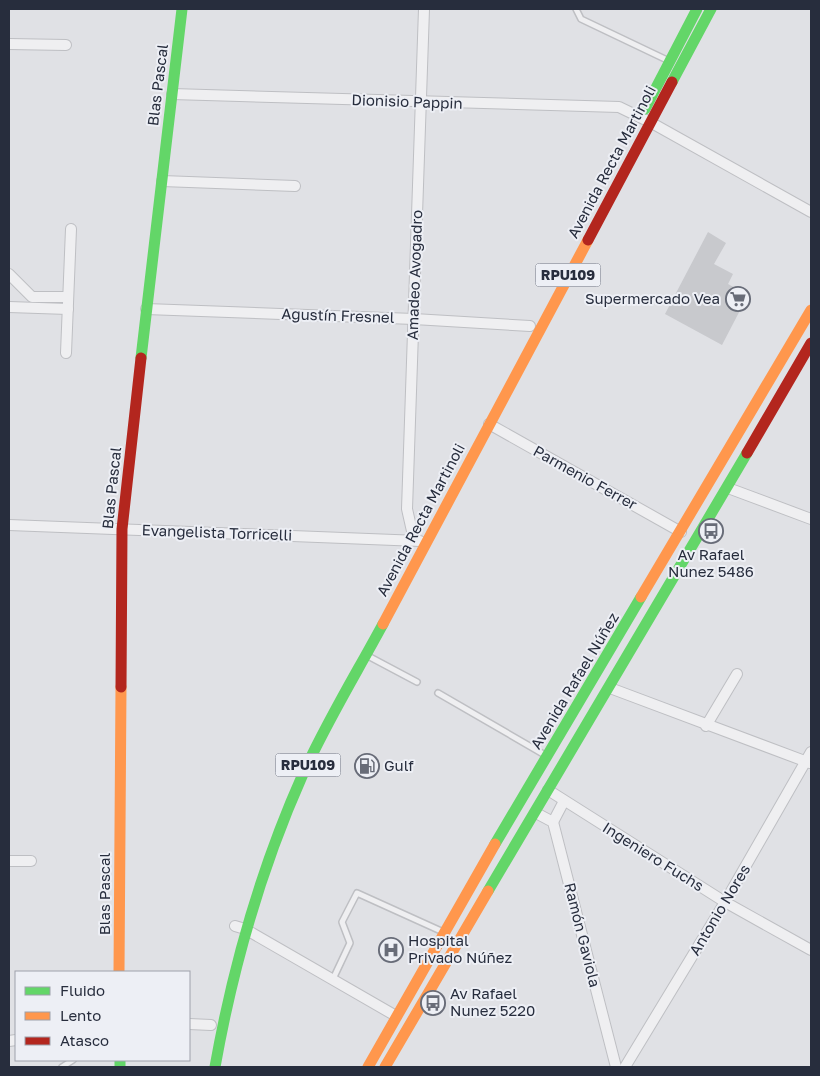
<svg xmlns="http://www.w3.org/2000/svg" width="820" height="1076" font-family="'Golos Text',sans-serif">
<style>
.building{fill:#c8c9cd}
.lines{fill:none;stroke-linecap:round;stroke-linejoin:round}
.lane-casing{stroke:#bebfc3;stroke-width:8}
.street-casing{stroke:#bebfc3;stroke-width:12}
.lane{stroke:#efeff1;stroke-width:5}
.street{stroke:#efeff1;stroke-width:10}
.fast{stroke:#63d668;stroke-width:11}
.slow{stroke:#ff974d;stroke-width:11}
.jam{stroke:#b3261e;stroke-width:11}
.labels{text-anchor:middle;stroke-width:4;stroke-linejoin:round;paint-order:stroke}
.shield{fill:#edeff5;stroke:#626774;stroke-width:1}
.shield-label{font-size:14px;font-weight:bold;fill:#272d3d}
.street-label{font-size:15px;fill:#272d3d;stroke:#edeff5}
.poi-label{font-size:15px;fill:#272d3d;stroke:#edeff5;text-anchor:start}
</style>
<rect width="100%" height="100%" fill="#e0e1e5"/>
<path class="building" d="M708 232 726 243 714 264 733 274 728 284 748 295 722 345 665 314Z"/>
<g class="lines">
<defs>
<g id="lane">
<path d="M576 9 581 19 667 60"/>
<path d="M368 656 417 682"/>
<path d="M438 693 545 755"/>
<path d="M333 979 350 943 342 922 357 893 441 931"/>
<path d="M62 1067 73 1060"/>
</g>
<g id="street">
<path d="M9 44 66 45"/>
<path d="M172 94 619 107 650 122 811 212"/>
<path d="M162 181 295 186"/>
<path d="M9 274 32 297H68"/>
<path d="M9 307 68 309"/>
<path d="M146 309 414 319 530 326"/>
<path d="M66 353 71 229"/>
<path d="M489 424 681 532"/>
<path d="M728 488 811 519"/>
<path d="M9 525 420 541"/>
<path d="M414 540 407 509 424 9"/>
<path d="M610 688 810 763"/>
<path d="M706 726 737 674"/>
<path d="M548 790 725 902 811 950"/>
<path d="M536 813 553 822 616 1067"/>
<path d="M553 822 564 801"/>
<path d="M9 861H31"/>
<path d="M235 926 245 929 396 1016"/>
<path d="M189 1024 211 1025"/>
<path d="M9 1041 16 1040"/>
<path d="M625 1067 725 902 811 752"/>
</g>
</defs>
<use href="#lane" class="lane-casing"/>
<use href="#street" class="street-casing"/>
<use href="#lane" class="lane"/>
<use href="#street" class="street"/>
<g class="fast">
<path d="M672 82 711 9"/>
<path d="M645 109 697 9"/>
<path d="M141 358 182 9"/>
<path d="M495 844 641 597"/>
<path d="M488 891 747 453"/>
<path d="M120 1060V1067"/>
<path d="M215 1067C233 966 261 868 303 774 326 723 356 674 383 624"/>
</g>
<g class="slow">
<path d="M641 597 811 310"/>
<path d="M383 624 588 240"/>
<path d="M119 972 121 687"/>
<path d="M368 1067 495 844"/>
<path d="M385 1067 488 891"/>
</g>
<g class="jam">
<path d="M588 240 672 82"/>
<path d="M747 453 811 343"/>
<path d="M121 687 122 529 141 358"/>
</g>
</g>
<defs>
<symbol id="supermarket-ring" viewBox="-11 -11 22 22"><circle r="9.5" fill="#edeff5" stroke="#686c78" stroke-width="1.5"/><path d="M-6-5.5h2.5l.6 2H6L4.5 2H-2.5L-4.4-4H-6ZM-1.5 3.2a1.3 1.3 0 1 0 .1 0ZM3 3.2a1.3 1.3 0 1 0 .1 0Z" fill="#686c78"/></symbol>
<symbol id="bus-ring" viewBox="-11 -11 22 22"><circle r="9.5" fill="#edeff5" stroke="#686c78" stroke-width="1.5"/><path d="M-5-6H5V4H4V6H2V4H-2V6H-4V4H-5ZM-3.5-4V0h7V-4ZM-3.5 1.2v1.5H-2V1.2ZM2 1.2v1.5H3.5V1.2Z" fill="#686c78"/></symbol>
<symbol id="fuel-ring" viewBox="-11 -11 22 22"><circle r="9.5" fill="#edeff5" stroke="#686c78" stroke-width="1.5"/><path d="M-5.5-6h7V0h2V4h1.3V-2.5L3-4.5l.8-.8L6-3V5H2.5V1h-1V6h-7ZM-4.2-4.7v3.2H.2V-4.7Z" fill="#686c78"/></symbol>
<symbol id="hospital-ring" viewBox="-11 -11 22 22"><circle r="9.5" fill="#edeff5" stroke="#686c78" stroke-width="1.5"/><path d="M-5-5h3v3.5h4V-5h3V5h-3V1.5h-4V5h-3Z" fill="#686c78"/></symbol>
</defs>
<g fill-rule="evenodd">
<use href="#supermarket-ring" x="724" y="285" width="28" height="28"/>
<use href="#bus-ring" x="697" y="517" width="28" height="28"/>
<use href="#fuel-ring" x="353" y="752" width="28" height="28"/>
<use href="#hospital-ring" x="377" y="936" width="28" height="28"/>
<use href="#bus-ring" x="419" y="989" width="28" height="28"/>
</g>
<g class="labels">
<g class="shield">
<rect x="535.5" y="263.5" width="65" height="23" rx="4"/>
<rect x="275.5" y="753.5" width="65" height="23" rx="4"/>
</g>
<g class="shield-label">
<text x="568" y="280">RPU109</text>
<text x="308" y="770">RPU109</text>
</g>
<g class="street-label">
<text transform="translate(158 85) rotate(-83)" y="5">Blas Pascal</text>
<text transform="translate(407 102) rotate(2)" y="5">Dionisio Pappin</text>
<text transform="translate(612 162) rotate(-62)" y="5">Avenida Recta Martinoli</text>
<text transform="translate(415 275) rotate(-88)" y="5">Amadeo Avogadro</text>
<text transform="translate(338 316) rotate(2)" y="5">Agustín Fresnel</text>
<text transform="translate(585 478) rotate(29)" y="5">Parmenio Ferrer</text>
<text transform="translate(112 488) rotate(-84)" y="5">Blas Pascal</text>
<text transform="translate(421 520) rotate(-62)" y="5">Avenida Recta Martinoli</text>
<text transform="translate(217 533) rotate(2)" y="5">Evangelista Torricelli</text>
<text transform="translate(575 681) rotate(-59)" y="5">Avenida Rafael Núñez</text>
<text transform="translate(653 857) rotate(32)" y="5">Ingeniero Fuchs</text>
<text transform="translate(105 894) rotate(-90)" y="5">Blas Pascal</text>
<text transform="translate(720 910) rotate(-59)" y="5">Antonio Nores</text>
<text transform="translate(582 935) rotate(76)" y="5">Ramón Gaviola</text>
</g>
<g class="poi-label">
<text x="720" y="304" text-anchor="end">Supermercado Vea</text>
<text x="711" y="560" text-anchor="middle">Av Rafael<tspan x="711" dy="17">Nunez 5486</tspan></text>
<text x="384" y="771">Gulf</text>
<text x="408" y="946">Hospital<tspan x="408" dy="17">Privado Núñez</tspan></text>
<text x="450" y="999">Av Rafael<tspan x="450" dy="17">Nunez 5220</tspan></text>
</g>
</g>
<rect width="820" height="1076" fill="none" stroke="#272d3d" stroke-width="20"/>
<rect x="15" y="971" width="175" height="90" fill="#edeff5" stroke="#9ea1ab"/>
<rect x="25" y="987" width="25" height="8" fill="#63d668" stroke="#9ea1ab"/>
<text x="60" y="996" font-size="15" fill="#272d3d">Fluido</text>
<rect x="25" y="1012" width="25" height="8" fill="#ff974d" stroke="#9ea1ab"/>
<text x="60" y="1021" font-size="15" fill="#272d3d">Lento</text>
<rect x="25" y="1037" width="25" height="8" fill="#b3261e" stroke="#9ea1ab"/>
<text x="60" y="1046" font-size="15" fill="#272d3d">Atasco</text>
</svg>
